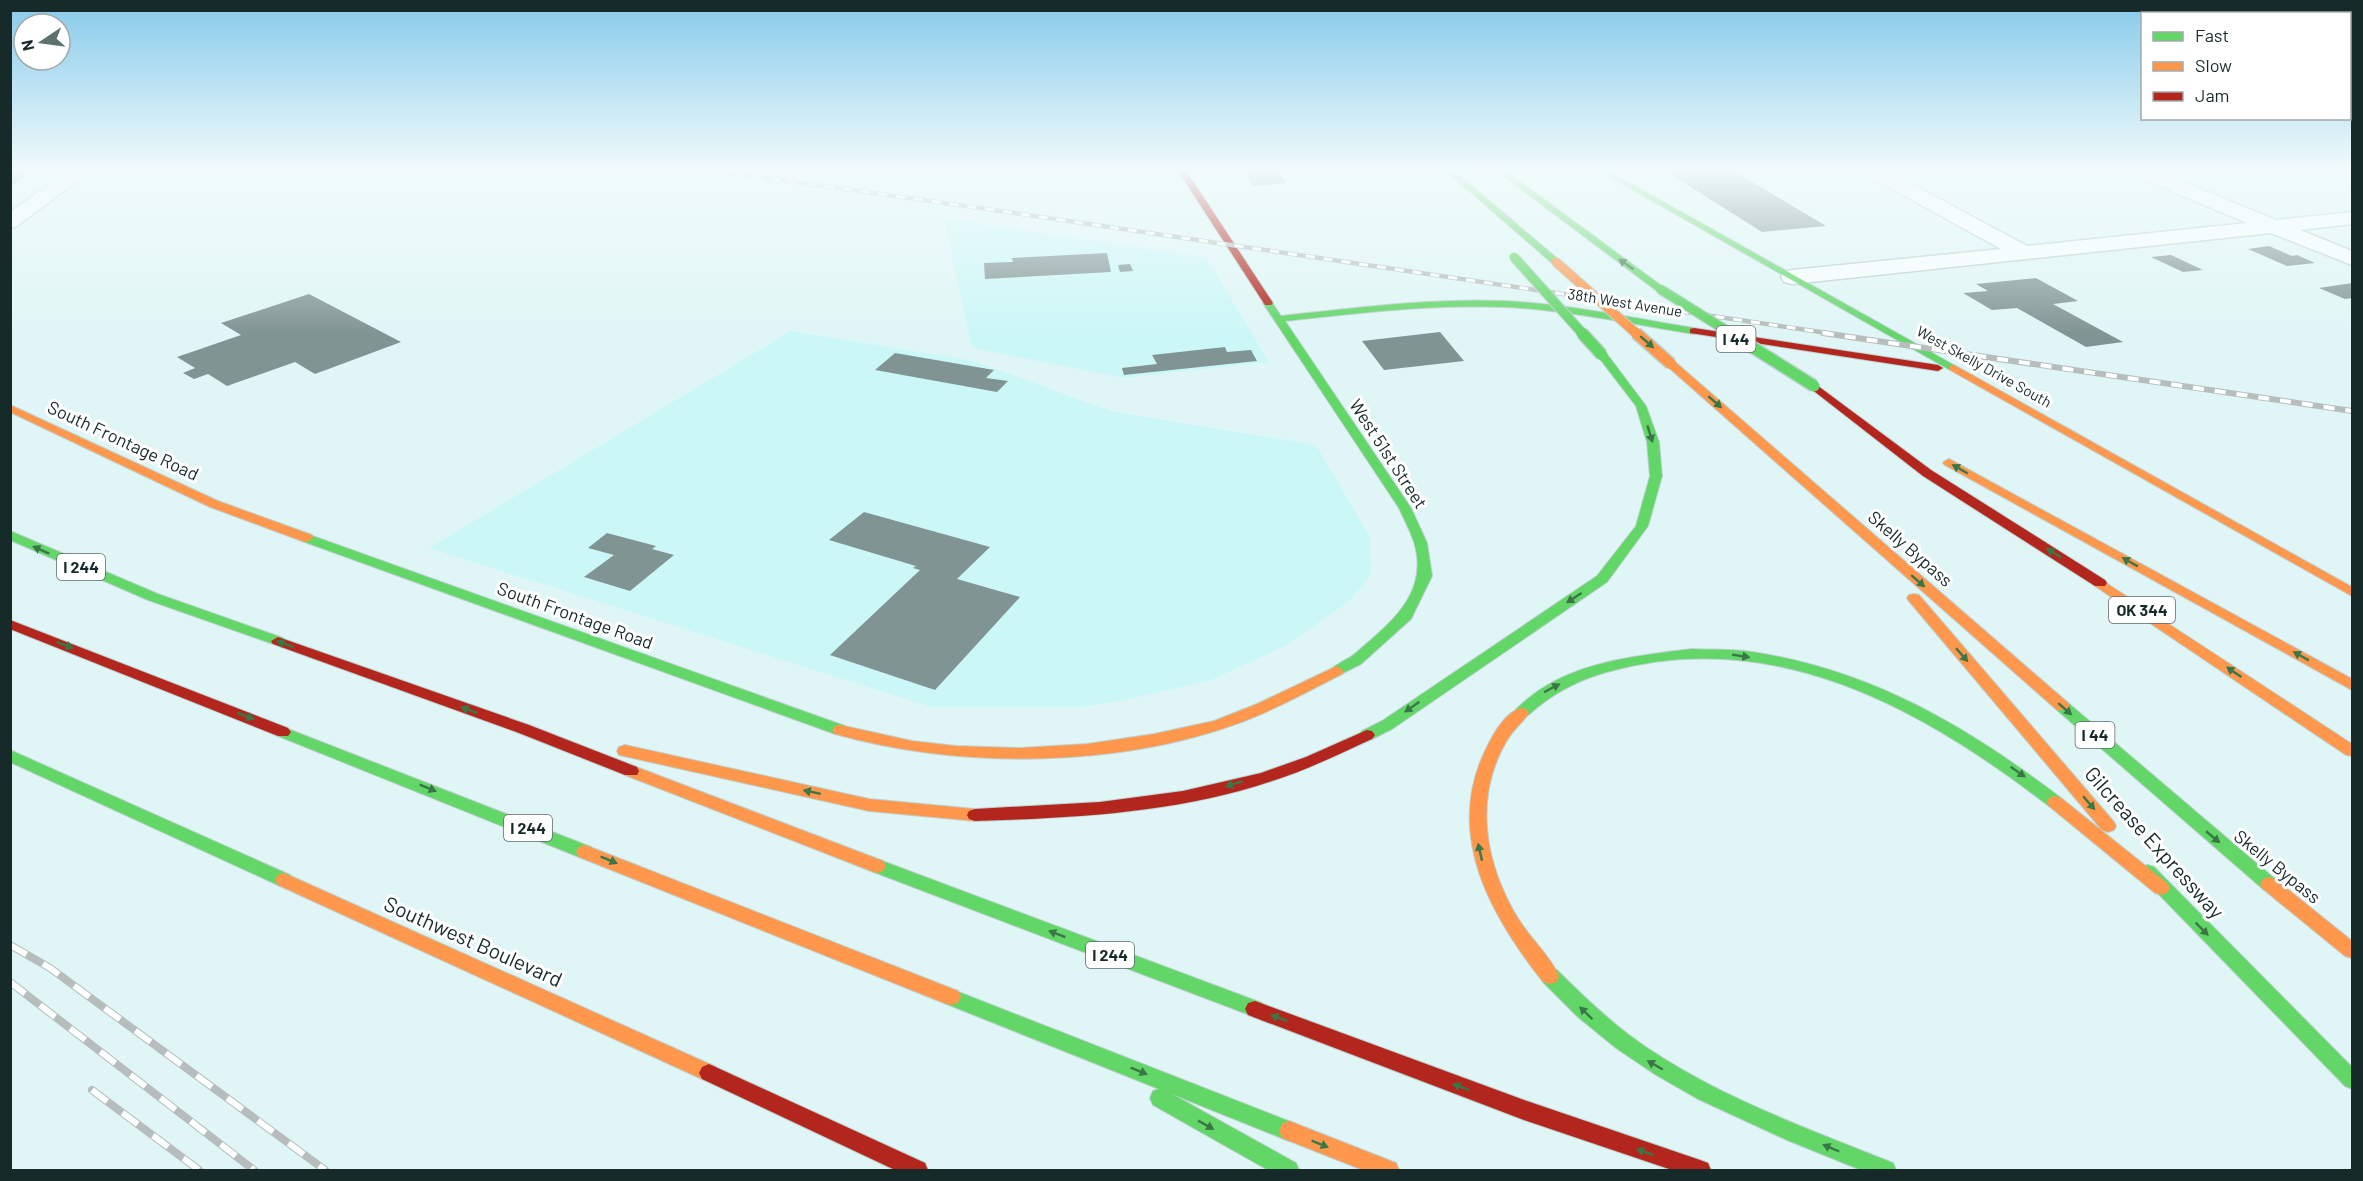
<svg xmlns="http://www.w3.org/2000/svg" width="2363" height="1181" font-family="Barlow,sans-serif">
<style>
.built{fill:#ccf7f7}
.building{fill:#819494}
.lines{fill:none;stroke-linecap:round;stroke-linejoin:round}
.street-casing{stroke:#bdd0d0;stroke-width:3}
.fast-casing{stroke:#bdd0d0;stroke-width:2}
.slow-casing{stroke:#bdd0d0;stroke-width:2}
.jam-casing{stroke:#bdd0d0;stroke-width:2}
.street{fill:#fafefe;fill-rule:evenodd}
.fast{fill:#63d668;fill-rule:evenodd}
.slow{fill:#ff974d;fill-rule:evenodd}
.jam{fill:#b3261e;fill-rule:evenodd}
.rail-far2-casing{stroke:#b7bdbd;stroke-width:4.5}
.rail-far1-casing{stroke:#b7bdbd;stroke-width:6}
.rail-casing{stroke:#b7bdbd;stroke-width:8}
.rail-far2{stroke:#fff;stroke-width:3;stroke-dasharray:9;stroke-linecap:butt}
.rail-far1{stroke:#fff;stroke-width:4;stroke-dasharray:11;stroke-linecap:butt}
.rail{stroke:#fff;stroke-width:6;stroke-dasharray:19;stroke-linecap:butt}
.fast-bridge-far1-casing{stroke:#bdd0d0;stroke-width:11;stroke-linecap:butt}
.fast-bridge-casing{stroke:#bdd0d0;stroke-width:14;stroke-linecap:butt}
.slow-bridge-far1-casing{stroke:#bdd0d0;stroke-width:11;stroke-linecap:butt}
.slow-bridge-casing{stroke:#bdd0d0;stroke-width:14;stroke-linecap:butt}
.fast-bridge-far1{stroke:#63d668;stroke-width:9}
.fast-bridge{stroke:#63d668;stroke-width:11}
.slow-bridge-far1{stroke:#ff974d;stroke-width:9}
.slow-bridge{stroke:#ff974d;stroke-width:11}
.oneway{fill:#397746}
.labels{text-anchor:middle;stroke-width:6;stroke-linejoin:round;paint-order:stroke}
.far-street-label{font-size:15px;fill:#172a2a;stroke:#fff}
.shield{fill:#fff;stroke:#5d6a6a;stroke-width:1.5}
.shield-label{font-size:16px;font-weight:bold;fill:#172a2a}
.street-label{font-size:18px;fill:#172a2a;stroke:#fff}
.near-street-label{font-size:21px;fill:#172a2a;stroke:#fff}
</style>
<rect width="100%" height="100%" fill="#e0f6f6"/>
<g class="built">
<path d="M944 218 1207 258 1269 362 1124 378 972 348Z"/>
<path d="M791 331 974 361 1111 411 1316 445 1370 537 1371 573 1352 599 1285 646 1211 680 1120 701 1080 707H931L429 548Z"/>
</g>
<g class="building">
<path d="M10 169H36L10 187Z"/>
<path d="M1240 169H1275L1287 183 1254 186Z"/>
<path d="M1698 169H1731L1826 226 1762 232 1667 172Z"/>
<path d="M2269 246 2292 256 2297 255 2315 263 2287 266 2248 249Z"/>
<path d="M1107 253 1111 272 985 279 984 263 1013 262 1012 258Z"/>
<path d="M2171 255 2203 270 2183 272 2151 257Z"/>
<path d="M1130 264 1133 271 1120 272 1118 265Z"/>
<path d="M2036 278 2078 301 2053 304 2123 342 2086 347 2017 308 1992 310 1963 293 1988 291 1976 284Z"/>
<path d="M2352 283V298L2345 299 2319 288Z"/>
<path d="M309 294 401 342 315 374 295 362 227 386 208 374 194 379 183 373 195 368 177 357 241 335 221 323Z"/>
<path d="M1440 332 1464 361 1384 370 1362 341Z"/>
<path d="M1225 347 1227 352 1251 350 1257 361 1124 375 1122 368 1157 364 1152 355Z"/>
<path d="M895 353 994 370 986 378 1008 381 997 392 875 370Z"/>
<path d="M864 512 990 547 957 579 1020 597 935 690 830 655 920 570 913 568 916 566 829 540Z"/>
<path d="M607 533 656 546 652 549 674 555 630 591 584 577 614 555 588 548Z"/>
</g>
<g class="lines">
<defs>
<g id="street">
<path d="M72 169H93L17 226 10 228V212Z"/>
<path d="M1861 169H1884L2027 246 2247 223 2129 173 2127 169H2152L2276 220 2352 212V224L2300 230 2352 251V265L2271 233 1792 284 1784 282 1781 277 1784 272 1792 270 2001 249 1863 173Z"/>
</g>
<g id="fast">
<path d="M1444 169H1452L1559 260V264H1553Z"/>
<path d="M1494 169H1503L1663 287V291H1657Z"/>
<path d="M1596 169H1605L1959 368 1958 370H1950Z"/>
<path d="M1268 300 1271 301 1281 316C1355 308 1430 298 1504 301 1568 304 1631 318 1694 328L1699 331 1694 334C1631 324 1568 310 1504 307 1431 304 1358 313 1285 321L1411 508 1427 543 1432 576 1411 619 1361 664 1337 676 1330 671C1336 663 1348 660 1356 653 1390 623 1430 594 1414 542 1410 530 1404 519 1399 508L1263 303Z"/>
<path d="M1602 352 1606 353 1646 406 1659 442 1662 476 1648 526 1607 582 1392 729 1372 739H1362L1359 735 1362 731 1382 721 1597 576 1636 526 1650 476 1647 442 1636 406 1597 355Z"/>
<path d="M10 531 158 594 283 638 285 641 283 644H273L148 600 10 540Z"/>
<path d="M307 534 845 726 848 730 845 734H835L302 541 301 538Z"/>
<path d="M1692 649C1712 650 1732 649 1752 652 1871 670 1966 726 2061 798L2063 802 2061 806 2055 808 2049 806C1921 708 1774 625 1607 672 1582 679 1559 690 1539 706 1531 712 1526 720 1516 717L1513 713C1518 707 1524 702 1530 697 1576 661 1637 656 1692 649Z"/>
<path d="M2062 701 2067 702 2275 879 2278 884 2275 889 2269 891 2263 889 2057 710 2054 706 2057 702Z"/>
<path d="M283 727 591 847 594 852 591 857 585 859 579 857 278 736 275 732 278 728Z"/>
<path d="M10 750 290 875 293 880 290 885 284 887 278 885 10 762Z"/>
<path d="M877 859 1262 1003 1265 1009 1262 1015 1255 1017 871 871 868 866 871 861Z"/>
<path d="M2148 865 2154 867 2352 1067V1089L2345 1086 2142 877 2139 872 2142 867Z"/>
<path d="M1550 968 1557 970C1580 993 1603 1015 1629 1035 1707 1093 1803 1127 1893 1163L1896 1170H1861L1787 1140 1698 1099 1656 1075 1616 1048 1578 1017 1543 982 1541 976 1543 970Z"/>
<path d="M951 989 1296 1124 1299 1131 1296 1138 1289 1141 1172 1094 1296 1163 1299 1170H1268L1153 1105 1150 1098 1153 1091 1159 1089 944 1003 941 997 944 991Z"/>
</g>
<g id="slow">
<path d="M1671 361 1675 362 2067 702 2070 706 2067 710H2057L1667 366 1666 364Z"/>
<path d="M1954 365 2352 587V596L1950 370V366Z"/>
<path d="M10 405 218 501 312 535 313 538 307 542 302 541 210 507 10 412Z"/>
<path d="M1949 459 2352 679V690L1945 465 1943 463 1945 461Z"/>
<path d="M2100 579 2352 744V756L2346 755 2095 586 2093 583 2095 580Z"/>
<path d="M1914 594 1919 595 2114 822 2116 826 2114 830 2108 832 2102 830 1909 601 1907 598 1909 595Z"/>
<path d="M1337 666 1344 671 1342 674C1308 691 1275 710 1239 723 1116 768 960 769 835 734L832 730 835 726 840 725 912 741 956 746 1020 748 1087 744 1154 734 1214 721 1257 704Z"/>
<path d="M1521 708 1526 709 1529 713C1522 723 1512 731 1506 742 1473 799 1485 865 1519 920 1531 939 1550 956 1559 976L1557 982 1550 984 1543 982C1490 914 1444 834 1486 749 1493 735 1504 713 1521 708Z"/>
<path d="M625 745 869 799 975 809 981 811 983 815 981 819 975 821 869 811 619 755 617 751 619 747Z"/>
<path d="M631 765 883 861 886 866 883 871 877 873 871 871 625 775 623 771 625 767Z"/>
<path d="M2055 796 2061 798 2167 883 2170 888 2167 893 2161 895 2155 893 2049 806 2047 802 2049 798Z"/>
<path d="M585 845 958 991 961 997 958 1003 951 1005 944 1003 579 857 576 852 579 847Z"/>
<path d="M284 873 716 1067 719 1073 716 1079 709 1082 702 1079 278 885 275 880 278 875Z"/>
<path d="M2269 877 2275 879 2352 941V958L2345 956 2263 889 2260 884 2263 879Z"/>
<path d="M1289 1121 1396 1163 1399 1170H1363L1282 1138 1279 1131 1282 1124Z"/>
</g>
<g id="jam">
<path d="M1177 169H1185L1273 303 1271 305H1265Z"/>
<path d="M1694 328 1938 365 1943 368 1938 371 1690 333V329Z"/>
<path d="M1814 383 1931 470 2105 580 2107 583 2105 586H2095L1923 476 1810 388V384Z"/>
<path d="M10 620 288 728 291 732 288 736H278L10 629Z"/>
<path d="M278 637 529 725 637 767 639 771 637 775H625L519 733 273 644 271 641Z"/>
<path d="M1367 730 1372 731 1375 735 1372 739C1339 754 1307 770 1272 781 1177 813 1074 818 975 821L969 819 967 815 969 811 975 809 1100 802 1183 791 1261 773 1306 757Z"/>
<path d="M1255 1001 1524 1100 1700 1160 1708 1163 1711 1170H1672L1524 1120 1248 1015 1245 1009 1248 1003Z"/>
<path d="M709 1064 925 1163 928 1170H895L702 1079 699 1073 702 1067Z"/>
</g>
</defs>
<use href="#street" class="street-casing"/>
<use href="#fast" class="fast-casing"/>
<use href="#slow" class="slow-casing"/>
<use href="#jam" class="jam-casing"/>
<use href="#street" class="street"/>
<use href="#fast" class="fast"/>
<use href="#slow" class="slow"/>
<use href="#jam" class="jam"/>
<defs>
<path id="rail-far2" d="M700 169 987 209 1834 334"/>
<path id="rail-far1" d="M1823 333 2352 411"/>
<g id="rail">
<path d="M10 945 50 968 325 1170"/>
<path d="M10 982 254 1170"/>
<path d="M92 1090 199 1170"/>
</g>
</defs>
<use href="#rail-far2" class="rail-far2-casing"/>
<use href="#rail-far1" class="rail-far1-casing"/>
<use href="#rail" class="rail-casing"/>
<use href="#rail-far2" class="rail-far2"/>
<use href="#rail-far1" class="rail-far1"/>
<use href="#rail" class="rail"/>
<defs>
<g id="fast-bridge-far1">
<path d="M1514 257 1583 334"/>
<path d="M1660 289 1732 334"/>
</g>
<g id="fast-bridge">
<path d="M1582 333 1602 355"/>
<path d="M1730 333 1814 386"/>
</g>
<path id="slow-bridge-far1" d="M1556 262 1637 334"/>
<path id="slow-bridge" d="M1636 333 1671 364"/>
</defs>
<use href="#fast-bridge-far1" class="fast-bridge-far1-casing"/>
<use href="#fast-bridge" class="fast-bridge-casing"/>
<use href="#slow-bridge-far1" class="slow-bridge-far1-casing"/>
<use href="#slow-bridge" class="slow-bridge-casing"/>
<use href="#fast-bridge-far1" class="fast-bridge-far1"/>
<use href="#fast-bridge" class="fast-bridge"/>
<use href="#slow-bridge-far1" class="slow-bridge-far1"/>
<use href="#slow-bridge" class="slow-bridge"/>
</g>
<defs><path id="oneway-solid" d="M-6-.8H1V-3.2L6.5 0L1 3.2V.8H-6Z" transform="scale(1.5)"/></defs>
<g class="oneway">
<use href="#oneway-solid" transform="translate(1626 264) rotate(-145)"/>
<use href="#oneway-solid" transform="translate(1647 342) rotate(41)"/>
<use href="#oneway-solid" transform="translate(1715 402) rotate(41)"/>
<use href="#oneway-solid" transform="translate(1650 434) rotate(73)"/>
<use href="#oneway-solid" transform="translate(1960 469) rotate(-150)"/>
<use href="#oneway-solid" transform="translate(41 550) rotate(-156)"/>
<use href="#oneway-solid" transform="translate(2054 553) rotate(-148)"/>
<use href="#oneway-solid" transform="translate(2130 562) rotate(-151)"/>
<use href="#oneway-solid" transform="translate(1918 581) rotate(41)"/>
<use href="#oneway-solid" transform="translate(1574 598) rotate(147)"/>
<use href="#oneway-solid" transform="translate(285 644) rotate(-160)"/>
<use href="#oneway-solid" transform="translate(65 645) rotate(21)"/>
<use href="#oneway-solid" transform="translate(1962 655) rotate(49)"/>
<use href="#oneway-solid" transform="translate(1741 656) rotate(9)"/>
<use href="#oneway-solid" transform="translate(2301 656) rotate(-151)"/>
<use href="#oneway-solid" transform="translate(2234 672) rotate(-146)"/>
<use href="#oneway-solid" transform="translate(1552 688) rotate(-28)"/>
<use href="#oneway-solid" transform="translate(1412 707) rotate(145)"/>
<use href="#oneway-solid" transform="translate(2065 709) rotate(41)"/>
<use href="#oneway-solid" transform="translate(469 710) rotate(-160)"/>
<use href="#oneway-solid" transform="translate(246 716) rotate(21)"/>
<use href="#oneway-solid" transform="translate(2018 772) rotate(35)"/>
<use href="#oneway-solid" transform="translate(1234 784) rotate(163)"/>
<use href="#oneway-solid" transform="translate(428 788) rotate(22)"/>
<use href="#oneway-solid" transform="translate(812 792) rotate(-168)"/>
<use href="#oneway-solid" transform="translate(2089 803) rotate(49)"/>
<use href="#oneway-solid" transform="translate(2213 837) rotate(40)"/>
<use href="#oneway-solid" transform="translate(1480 852) rotate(-103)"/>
<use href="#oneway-solid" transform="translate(609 860) rotate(22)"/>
<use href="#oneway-solid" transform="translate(2202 929) rotate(45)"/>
<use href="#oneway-solid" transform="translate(1057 934) rotate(-159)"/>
<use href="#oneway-solid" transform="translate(1586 1013) rotate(-136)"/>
<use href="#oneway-solid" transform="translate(1279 1018) rotate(-159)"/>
<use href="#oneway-solid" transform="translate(1655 1065) rotate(-150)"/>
<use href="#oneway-solid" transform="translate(1139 1071) rotate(22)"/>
<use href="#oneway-solid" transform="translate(1461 1087) rotate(-159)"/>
<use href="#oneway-solid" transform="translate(1206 1125) rotate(29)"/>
<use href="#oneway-solid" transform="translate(1320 1144) rotate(22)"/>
<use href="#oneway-solid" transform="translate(1831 1148) rotate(-157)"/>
<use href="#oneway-solid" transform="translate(1645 1152) rotate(-161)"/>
</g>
<linearGradient id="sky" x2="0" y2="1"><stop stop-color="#87caea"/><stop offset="0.51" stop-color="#f1fbfb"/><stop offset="1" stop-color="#f1fbfb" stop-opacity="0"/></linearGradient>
<rect width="2363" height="334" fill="url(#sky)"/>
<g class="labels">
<g class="far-street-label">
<text transform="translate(1625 303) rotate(9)" y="5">38th West Avenue</text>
<text transform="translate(1984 367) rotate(29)" y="5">West Skelly Drive South</text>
</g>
<g class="shield">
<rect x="1716.5" y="326" width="39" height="26" rx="4.5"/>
<rect x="57" y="554" width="48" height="26" rx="4.5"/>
<rect x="2109" y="597" width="66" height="26" rx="4.5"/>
<rect x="2075.5" y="722" width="39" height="26" rx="4.5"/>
<rect x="504" y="815" width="48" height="26" rx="4.5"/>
<rect x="1086" y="942" width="48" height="26" rx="4.5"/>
</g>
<g class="shield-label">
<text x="1736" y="345">I 44</text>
<text x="81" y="573">I 244</text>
<text x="2142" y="616">OK 344</text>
<text x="2095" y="741">I 44</text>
<text x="528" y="834">I 244</text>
<text x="1110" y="961">I 244</text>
</g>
<g class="street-label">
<text transform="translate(123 441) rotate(25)" y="6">South Frontage Road</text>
<text transform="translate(1388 454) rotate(57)" y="6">West 51st Street</text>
<text transform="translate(1910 549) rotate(41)" y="6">Skelly Bypass</text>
<text transform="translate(575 616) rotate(20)" y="6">South Frontage Road</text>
<text transform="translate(2277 867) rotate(39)" y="6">Skelly Bypass</text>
</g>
<g class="near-street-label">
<text transform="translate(2154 843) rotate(48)" y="7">Gilcrease Expressway</text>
<text transform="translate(473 942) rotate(24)" y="7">Southwest Boulevard</text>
</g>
</g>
<rect width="2363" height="1181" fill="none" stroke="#172a2a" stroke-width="24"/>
<rect x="2141" y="12" width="210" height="108" fill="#ffffff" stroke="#a2aaaa" stroke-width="1.5"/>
<rect x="2153" y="32" width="30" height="9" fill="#63d668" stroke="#a2aaaa" stroke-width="1.5"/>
<text x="2195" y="42" font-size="18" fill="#172a2a">Fast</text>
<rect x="2153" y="62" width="30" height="9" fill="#ff974d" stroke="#a2aaaa" stroke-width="1.5"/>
<text x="2195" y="72" font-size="18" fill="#172a2a">Slow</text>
<rect x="2153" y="92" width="30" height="9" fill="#b3261e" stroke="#a2aaaa" stroke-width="1.5"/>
<text x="2195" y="102" font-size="18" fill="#172a2a">Jam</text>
<g transform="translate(42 42) rotate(257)"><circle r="28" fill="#ffffff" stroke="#a2aaaa" stroke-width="1.5"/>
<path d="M0-4.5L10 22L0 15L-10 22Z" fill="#5d7171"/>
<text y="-9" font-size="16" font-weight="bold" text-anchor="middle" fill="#172a2a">N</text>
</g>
</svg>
